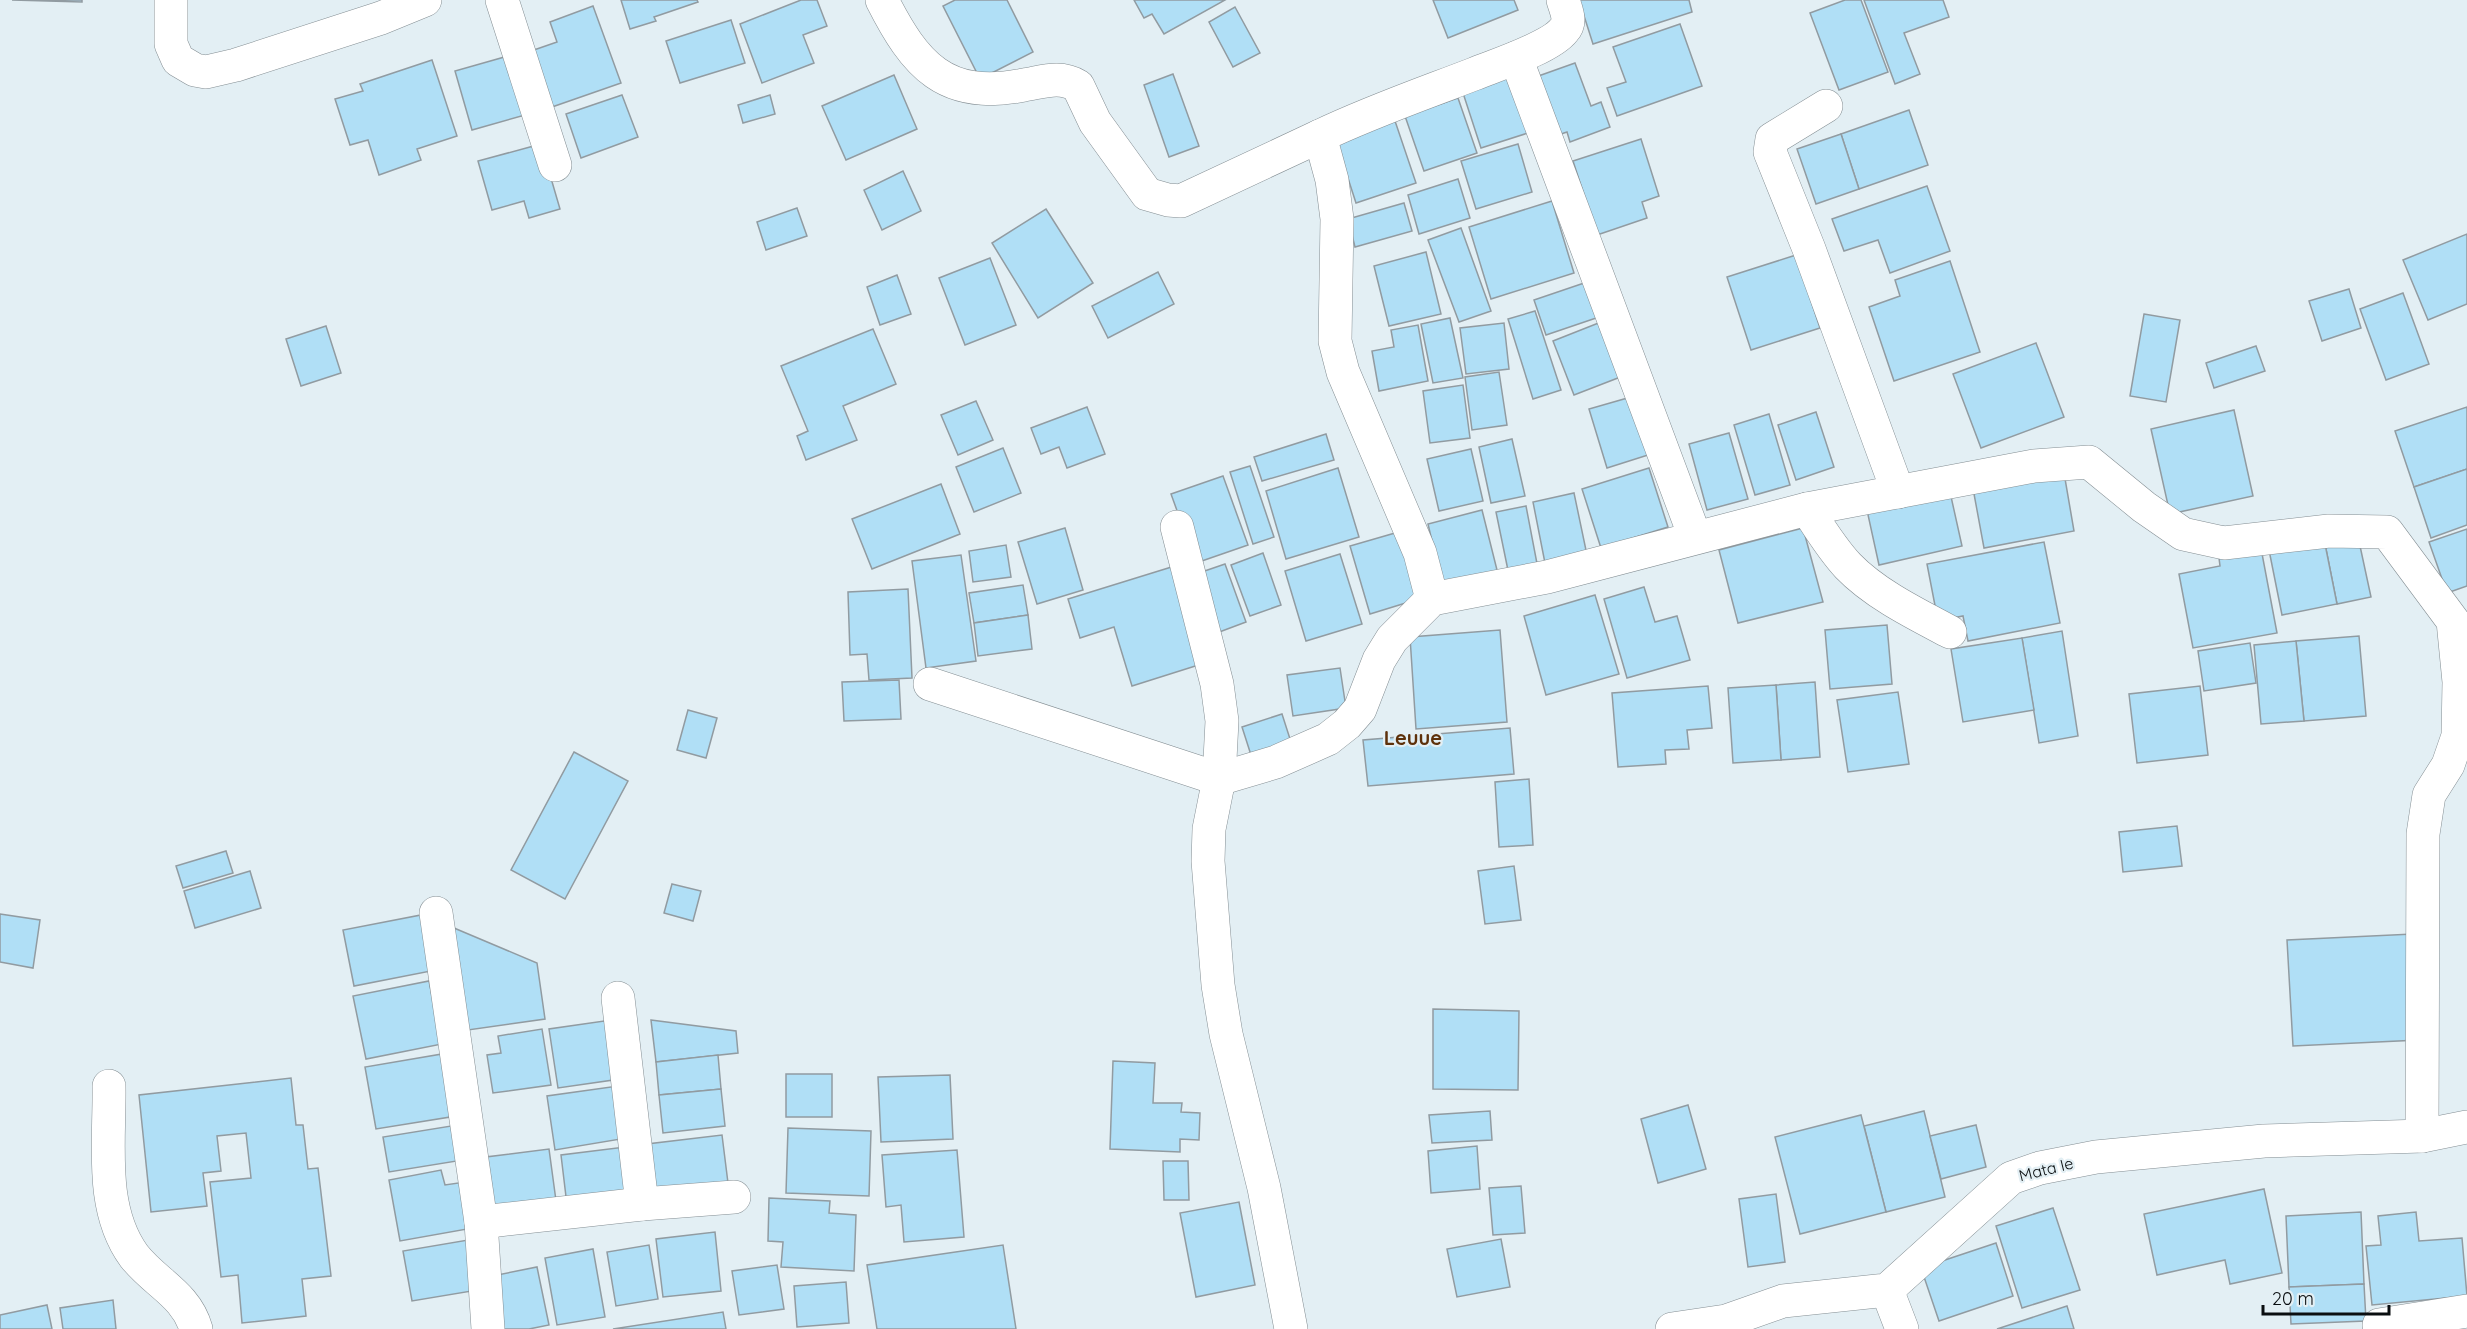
<svg xmlns="http://www.w3.org/2000/svg" width="2467" height="1329" font-family="Quicksand,sans-serif">
<style>
.building{fill:#b0dff6;stroke:#919ba1;stroke-width:1.5}
.lines{fill:none;stroke-linecap:round;stroke-linejoin:round}
.minor-casing{stroke:#848e93;stroke-width:34}
.tertiary-casing{stroke:#848e93;stroke-width:34}
.minor{stroke:#fff;stroke-width:33}
.tertiary{stroke:#fff;stroke-width:33}
.labels{text-anchor:middle;stroke-width:4.5;stroke-linejoin:round;paint-order:stroke}
.street-label{font-size:16px;fill:#0a0e10;stroke:#e3eff4}
.quarter-label{font-size:20px;font-weight:bold;fill:#5d310b;stroke:#e3eff4}
</style>
<rect width="100%" height="100%" fill="#e3eff4"/>
<g class="building">
<path d="M12 0H82V2Z"/>
<path d="M621 0H697L698 2 654 17 656 21 630 29Z"/>
<path d="M801 0H817L827 26 803 35 814 63 762 83 740 24Z"/>
<path d="M955 0H1007L1033 52 980 79 943 6Z"/>
<path d="M1134 0H1225L1164 34 1152 14 1144 18Z"/>
<path d="M1433 0H1514L1518 10 1448 38Z"/>
<path d="M1579 0H1689L1692 12 1593 44Z"/>
<path d="M1845 0H1861L1888 72 1839 90 1810 13Z"/>
<path d="M1864 0H1943L1949 17 1904 33 1920 74 1895 84Z"/>
<path d="M593 6 621 83 552 107 531 51 557 42 550 22Z"/>
<path d="M1235 7 1260 53 1233 67 1209 22Z"/>
<path d="M731 20 745 63 680 83 666 41Z"/>
<path d="M1680 24 1702 86 1617 116 1607 88 1626 82 1613 47Z"/>
<path d="M508 56 525 115 472 130 455 71Z"/>
<path d="M432 60 457 136 417 149 421 160 379 175 368 140 350 145 335 99 363 91 360 84Z"/>
<path d="M1575 63 1591 106 1601 102 1610 127 1570 142 1567 132 1552 137 1530 79Z"/>
<path d="M1173 74 1199 146 1169 157 1144 85Z"/>
<path d="M894 75 917 129 846 160 822 106Z"/>
<path d="M1513 76 1531 132 1481 148 1463 93Z"/>
<path d="M622 95 638 137 581 158 566 114Z"/>
<path d="M770 95 775 114 743 123 738 105Z"/>
<path d="M1458 98 1477 153 1424 171 1405 116Z"/>
<path d="M1909 110 1928 165 1859 189 1841 134Z"/>
<path d="M1394 118 1416 183 1356 203 1335 138Z"/>
<path d="M1841 134 1859 189 1816 204 1797 149Z"/>
<path d="M1641 139 1659 196 1642 202 1647 218 1597 235 1573 161Z"/>
<path d="M541 144 560 209 529 218 524 201 492 210 478 161Z"/>
<path d="M1518 144 1532 192 1476 209 1461 161Z"/>
<path d="M903 171 921 211 882 230 864 190Z"/>
<path d="M1458 179 1470 218 1419 234 1408 195Z"/>
<path d="M1927 186 1950 251 1890 273 1878 240 1844 251 1832 219Z"/>
<path d="M1552 201 1574 273 1491 299 1469 227Z"/>
<path d="M1404 203 1412 231 1355 247 1348 219Z"/>
<path d="M797 208 807 236 766 250 757 222Z"/>
<path d="M1046 209 1093 283 1038 318 992 243Z"/>
<path d="M1461 228 1491 311 1459 322 1428 240Z"/>
<path d="M2467 234V304L2428 320 2403 260Z"/>
<path d="M1426 252 1441 314 1389 326 1374 266Z"/>
<path d="M1796 255 1820 328 1751 350 1727 277Z"/>
<path d="M990 258 1016 325 965 345 939 278Z"/>
<path d="M1950 261 1980 352 1894 381 1869 307 1900 296 1895 280Z"/>
<path d="M1158 272 1174 304 1108 338 1092 306Z"/>
<path d="M897 275 911 314 880 325 867 287Z"/>
<path d="M1593 280 1605 315 1546 335 1534 300Z"/>
<path d="M2349 289 2361 328 2322 341 2309 301Z"/>
<path d="M2403 293 2429 364 2386 380 2360 309Z"/>
<path d="M1535 311 1561 390 1533 399 1508 319Z"/>
<path d="M2144 314 2180 320 2166 402 2130 396Z"/>
<path d="M1450 318 1463 378 1433 383 1421 324Z"/>
<path d="M1601 322 1623 376 1574 395 1553 341Z"/>
<path d="M1504 323 1509 369 1466 374 1460 328Z"/>
<path d="M1418 325 1428 381 1379 391 1372 351 1394 347 1391 330Z"/>
<path d="M326 326 341 373 301 386 286 339Z"/>
<path d="M873 329 896 384 843 406 857 440 806 460 797 436 808 431 781 366Z"/>
<path d="M2036 343 2064 417 1981 448 1953 374Z"/>
<path d="M2256 346 2265 371 2214 388 2206 363Z"/>
<path d="M1499 372 1507 425 1472 430 1465 377Z"/>
<path d="M1463 385 1470 438 1430 443 1423 391Z"/>
<path d="M1631 397 1648 455 1607 468 1589 409Z"/>
<path d="M976 401 993 440 958 455 941 415Z"/>
<path d="M1087 407 1105 454 1067 468 1059 447 1041 454 1031 428Z"/>
<path d="M2467 407V469L2414 487 2395 431Z"/>
<path d="M2234 410 2253 496 2170 514 2151 429Z"/>
<path d="M1816 412 1834 467 1796 480 1778 425Z"/>
<path d="M1769 414 1790 485 1755 495 1734 425Z"/>
<path d="M1729 433 1748 499 1707 510 1689 444Z"/>
<path d="M1326 434 1334 460 1262 481 1254 457Z"/>
<path d="M1512 439 1525 496 1491 503 1479 447Z"/>
<path d="M1003 448 1021 493 974 512 956 467Z"/>
<path d="M1471 449 1483 501 1439 511 1427 459Z"/>
<path d="M1250 466 1274 537 1253 544 1230 472Z"/>
<path d="M2063 467 2074 531 1984 548 1972 483Z"/>
<path d="M1338 468 1359 537 1286 559 1266 491Z"/>
<path d="M1649 468 1668 527 1601 548 1582 489Z"/>
<path d="M2467 469V525L2431 538 2414 487Z"/>
<path d="M1223 476 1248 545 1196 563 1171 494Z"/>
<path d="M1948 483 1962 546 1879 565 1865 501Z"/>
<path d="M941 484 960 534 872 569 852 519Z"/>
<path d="M1574 493 1587 555 1545 563 1533 502Z"/>
<path d="M1526 506 1539 574 1510 580 1496 512Z"/>
<path d="M1482 510 1500 582 1445 596 1428 524Z"/>
<path d="M1065 528 1083 590 1037 604 1018 542Z"/>
<path d="M1803 528 1823 602 1738 623 1719 550Z"/>
<path d="M2467 529V586L2447 593 2429 542Z"/>
<path d="M1402 531 1422 598 1370 614 1350 546Z"/>
<path d="M2357 532 2371 597 2337 604 2324 539Z"/>
<path d="M2324 539 2337 604 2282 615 2269 550Z"/>
<path d="M2044 542 2060 623 1968 641 1963 616 1938 621 1927 564Z"/>
<path d="M2260 543 2277 633 2193 648 2179 574 2220 566 2218 550Z"/>
<path d="M1006 545 1011 577 973 582 969 551Z"/>
<path d="M1263 553 1281 605 1250 616 1231 565Z"/>
<path d="M1340 554 1362 624 1306 641 1285 571Z"/>
<path d="M961 555 976 661 926 668 912 561Z"/>
<path d="M1225 564 1246 622 1214 634 1193 575Z"/>
<path d="M1178 565 1208 662 1132 686 1114 627 1080 638 1068 599Z"/>
<path d="M1023 585 1028 615 974 623 969 593Z"/>
<path d="M1644 587 1655 622 1677 616 1690 660 1627 678 1604 599Z"/>
<path d="M908 589 912 678 869 680 867 654 850 655 848 592Z"/>
<path d="M1595 595 1619 674 1546 695 1524 616Z"/>
<path d="M1028 615 1032 649 978 656 974 623Z"/>
<path d="M1887 625 1892 684 1830 689 1825 630Z"/>
<path d="M1500 630 1507 722 1416 729 1410 637Z"/>
<path d="M2062 631 2078 736 2039 743 2022 638Z"/>
<path d="M2359 636 2366 716 2304 721 2296 641Z"/>
<path d="M2022 638 2034 710 1963 722 1951 649Z"/>
<path d="M2296 641 2304 721 2261 724 2254 645Z"/>
<path d="M2250 643 2256 683 2204 691 2198 651Z"/>
<path d="M1340 668 1346 708 1293 716 1287 675Z"/>
<path d="M899 680 901 719 844 721 842 682Z"/>
<path d="M1815 682 1820 757 1781 760 1776 685Z"/>
<path d="M1776 685 1781 760 1733 763 1728 688Z"/>
<path d="M1708 686 1712 728 1687 730 1689 749 1665 750 1666 764 1618 767 1612 693Z"/>
<path d="M2200 686 2208 755 2137 763 2129 694Z"/>
<path d="M1898 692 1909 764 1848 772 1837 700Z"/>
<path d="M688 710 717 718 706 758 677 750Z"/>
<path d="M1282 714 1291 742 1251 755 1242 727Z"/>
<path d="M1510 728 1514 774 1368 786 1363 740Z"/>
<path d="M574 752 628 781 565 899 511 870Z"/>
<path d="M1529 779 1533 845 1499 847 1495 782Z"/>
<path d="M2177 826 2182 866 2123 872 2119 832Z"/>
<path d="M226 851 233 873 183 888 176 866Z"/>
<path d="M1514 866 1521 920 1485 924 1478 871Z"/>
<path d="M250 871 261 908 195 928 184 891Z"/>
<path d="M672 884 701 891 693 921 664 913Z"/>
<path d="M0 914 40 920 33 968 0 962Z"/>
<path d="M421 915 431 971 354 986 343 930Z"/>
<path d="M454 928 537 963 545 1019 468 1030Z"/>
<path d="M2413 934 2419 1040 2293 1046 2287 940Z"/>
<path d="M429 981 442 1044 366 1059 353 996Z"/>
<path d="M1433 1009 1519 1011 1518 1090 1433 1089Z"/>
<path d="M611 1020 620 1079 558 1088 549 1029Z"/>
<path d="M651 1020 736 1031 738 1053 656 1062Z"/>
<path d="M542 1029 551 1085 493 1093 487 1055 501 1053 498 1036Z"/>
<path d="M448 1053 450 1117 376 1129 365 1067Z"/>
<path d="M718 1055 721 1089 659 1095 656 1062Z"/>
<path d="M1113 1061 1155 1063 1153 1103H1182L1181 1112 1200 1113 1199 1140 1180 1139V1152L1110 1149Z"/>
<rect x="786" y="1074" width="46" height="43"/>
<path d="M950 1075 953 1139 881 1142 878 1077Z"/>
<path d="M291 1078 296 1125H303L308 1169 318 1168 331 1276 302 1279 306 1316 242 1323 238 1275 221 1277 210 1182 251 1178 246 1133 217 1136 221 1171 203 1173 207 1206 151 1212 139 1095Z"/>
<path d="M618 1086 627 1138 555 1150 547 1096Z"/>
<path d="M721 1089 725 1126 663 1133 659 1095Z"/>
<path d="M1688 1105 1706 1169 1658 1183 1641 1119Z"/>
<path d="M1490 1111 1492 1140 1432 1143 1429 1115Z"/>
<path d="M1924 1111 1945 1197 1886 1212 1864 1126Z"/>
<path d="M1861 1115 1886 1212 1800 1234 1775 1137Z"/>
<path d="M1976 1125 1986 1167 1941 1179 1930 1136Z"/>
<path d="M451 1126 457 1161 389 1172 383 1137Z"/>
<path d="M788 1128 871 1131 869 1196 786 1193Z"/>
<path d="M722 1135 728 1183 653 1191 647 1144Z"/>
<path d="M1477 1146 1480 1189 1431 1193 1428 1151Z"/>
<path d="M625 1147 630 1197 567 1205 561 1155Z"/>
<path d="M549 1149 557 1208 494 1216 486 1157Z"/>
<path d="M957 1150 964 1237 904 1242 901 1205 886 1207 882 1155Z"/>
<path d="M1163 1161H1188L1189 1200H1164Z"/>
<path d="M441 1170 445 1185 465 1182 473 1228 400 1241 389 1180Z"/>
<path d="M1521 1186 1525 1233 1493 1235 1489 1188Z"/>
<path d="M2264 1189 2282 1273 2230 1284 2225 1260 2157 1275 2144 1214Z"/>
<path d="M1776 1194 1785 1262 1748 1267 1739 1199Z"/>
<path d="M769 1198 830 1201 829 1213 856 1215 854 1271 781 1267 783 1242 768 1241Z"/>
<path d="M1239 1202 1255 1285 1196 1297 1180 1213Z"/>
<path d="M2053 1208 2080 1290 2022 1308 1996 1226Z"/>
<path d="M2361 1212 2364 1284 2289 1287 2286 1216Z"/>
<path d="M2416 1212 2419 1241 2462 1238 2467 1296 2372 1305 2366 1246 2381 1245 2378 1216Z"/>
<path d="M715 1232 721 1291 663 1297 656 1239Z"/>
<path d="M1501 1239 1510 1287 1457 1297 1447 1249Z"/>
<path d="M468 1240 478 1290 412 1301 403 1251Z"/>
<path d="M1996 1243 2013 1296 1939 1321 1921 1268Z"/>
<path d="M649 1245 658 1299 616 1306 607 1252Z"/>
<path d="M1003 1245 1016 1329H877L867 1265Z"/>
<path d="M593 1249 605 1317 557 1325 545 1258Z"/>
<path d="M777 1265 784 1309 739 1315 732 1271Z"/>
<path d="M537 1267 549 1325 529 1329H502L492 1276Z"/>
<path d="M846 1282 849 1323 797 1327 794 1286Z"/>
<path d="M2364 1284 2366 1321 2291 1324 2289 1287Z"/>
<path d="M113 1300 116 1329H63L60 1308Z"/>
<path d="M47 1305 52 1329H0V1315Z"/>
<path d="M2067 1306 2074 1329H1997Z"/>
<path d="M723 1312 726 1329H613Z"/>
</g>
<g class="lines">
<defs>
<g id="minor">
<path d="M171 0V44L178 60 195 70 206 72 236 65 381 18 425 0"/>
<path d="M502 0 555 165"/>
<path d="M882 0C915 65 945 101 1024 85 1043 82 1060 75 1078 86L1095 122 1147 194 1168 200 1181 201 1320 136"/>
<path d="M1516 58 1695 537"/>
<path d="M1826 106 1772 139 1770 152 1809 249 1898 492"/>
<path d="M1807 509C1820 529 1832 549 1848 566 1875 594 1916 614 1950 632"/>
<path d="M1177 527 1217 684 1222 721 1219 779 1209 829 1208 861 1218 985 1226 1034 1264 1188 1291 1329"/>
<path d="M1432 599 1420 553 1343 372 1335 341 1337 219 1332 180 1320 136C1370 112 1422 94 1474 74 1496 65 1550 48 1564 30 1572 22 1566 10 1563 0"/>
<path d="M930 684 1219 779 1276 762 1328 739 1347 724 1360 709 1379 660 1392 639 1432 599 1547 577 1807 509 2034 466 2089 462 2144 507 2183 534 2224 543 2329 531 2387 532 2453 621 2459 682 2458 736 2448 765 2429 795 2423 834 2422 1136"/>
<path d="M436 913 481 1222 488 1329"/>
<path d="M618 998 642 1204"/>
<path d="M109 1086C110 1142 99 1208 134 1256 155 1283 186 1294 196 1329"/>
<path d="M481 1222 642 1204 734 1197"/>
<path d="M2379 1325 2467 1311"/>
</g>
<g id="tertiary">
<path d="M1887 1290 1902 1329"/>
<path d="M1672 1329 1726 1321 1783 1301 1887 1290 2011 1178 2040 1168 2096 1157 2264 1141 2422 1136 2467 1127"/>
</g>
</defs>
<use href="#minor" class="minor-casing"/>
<use href="#tertiary" class="tertiary-casing"/>
<use href="#minor" class="minor"/>
<use href="#tertiary" class="tertiary"/>
</g>
<g class="labels">
<g class="street-label">
<text transform="translate(2046 1169) rotate(-14)" y="6">Mata Ie</text>
</g>
<g class="quarter-label">
<text x="1413" y="745">Leuue</text>
</g>
</g>
<path d="M2263 1305v9h126v-9" fill="none" stroke="#0a0e10" stroke-width="3"/>
<text x="2272" y="1305" font-size="18" fill="#0a0e10" stroke="#e3eff4" stroke-width="4.5" paint-order="stroke">20 m</text>
</svg>
